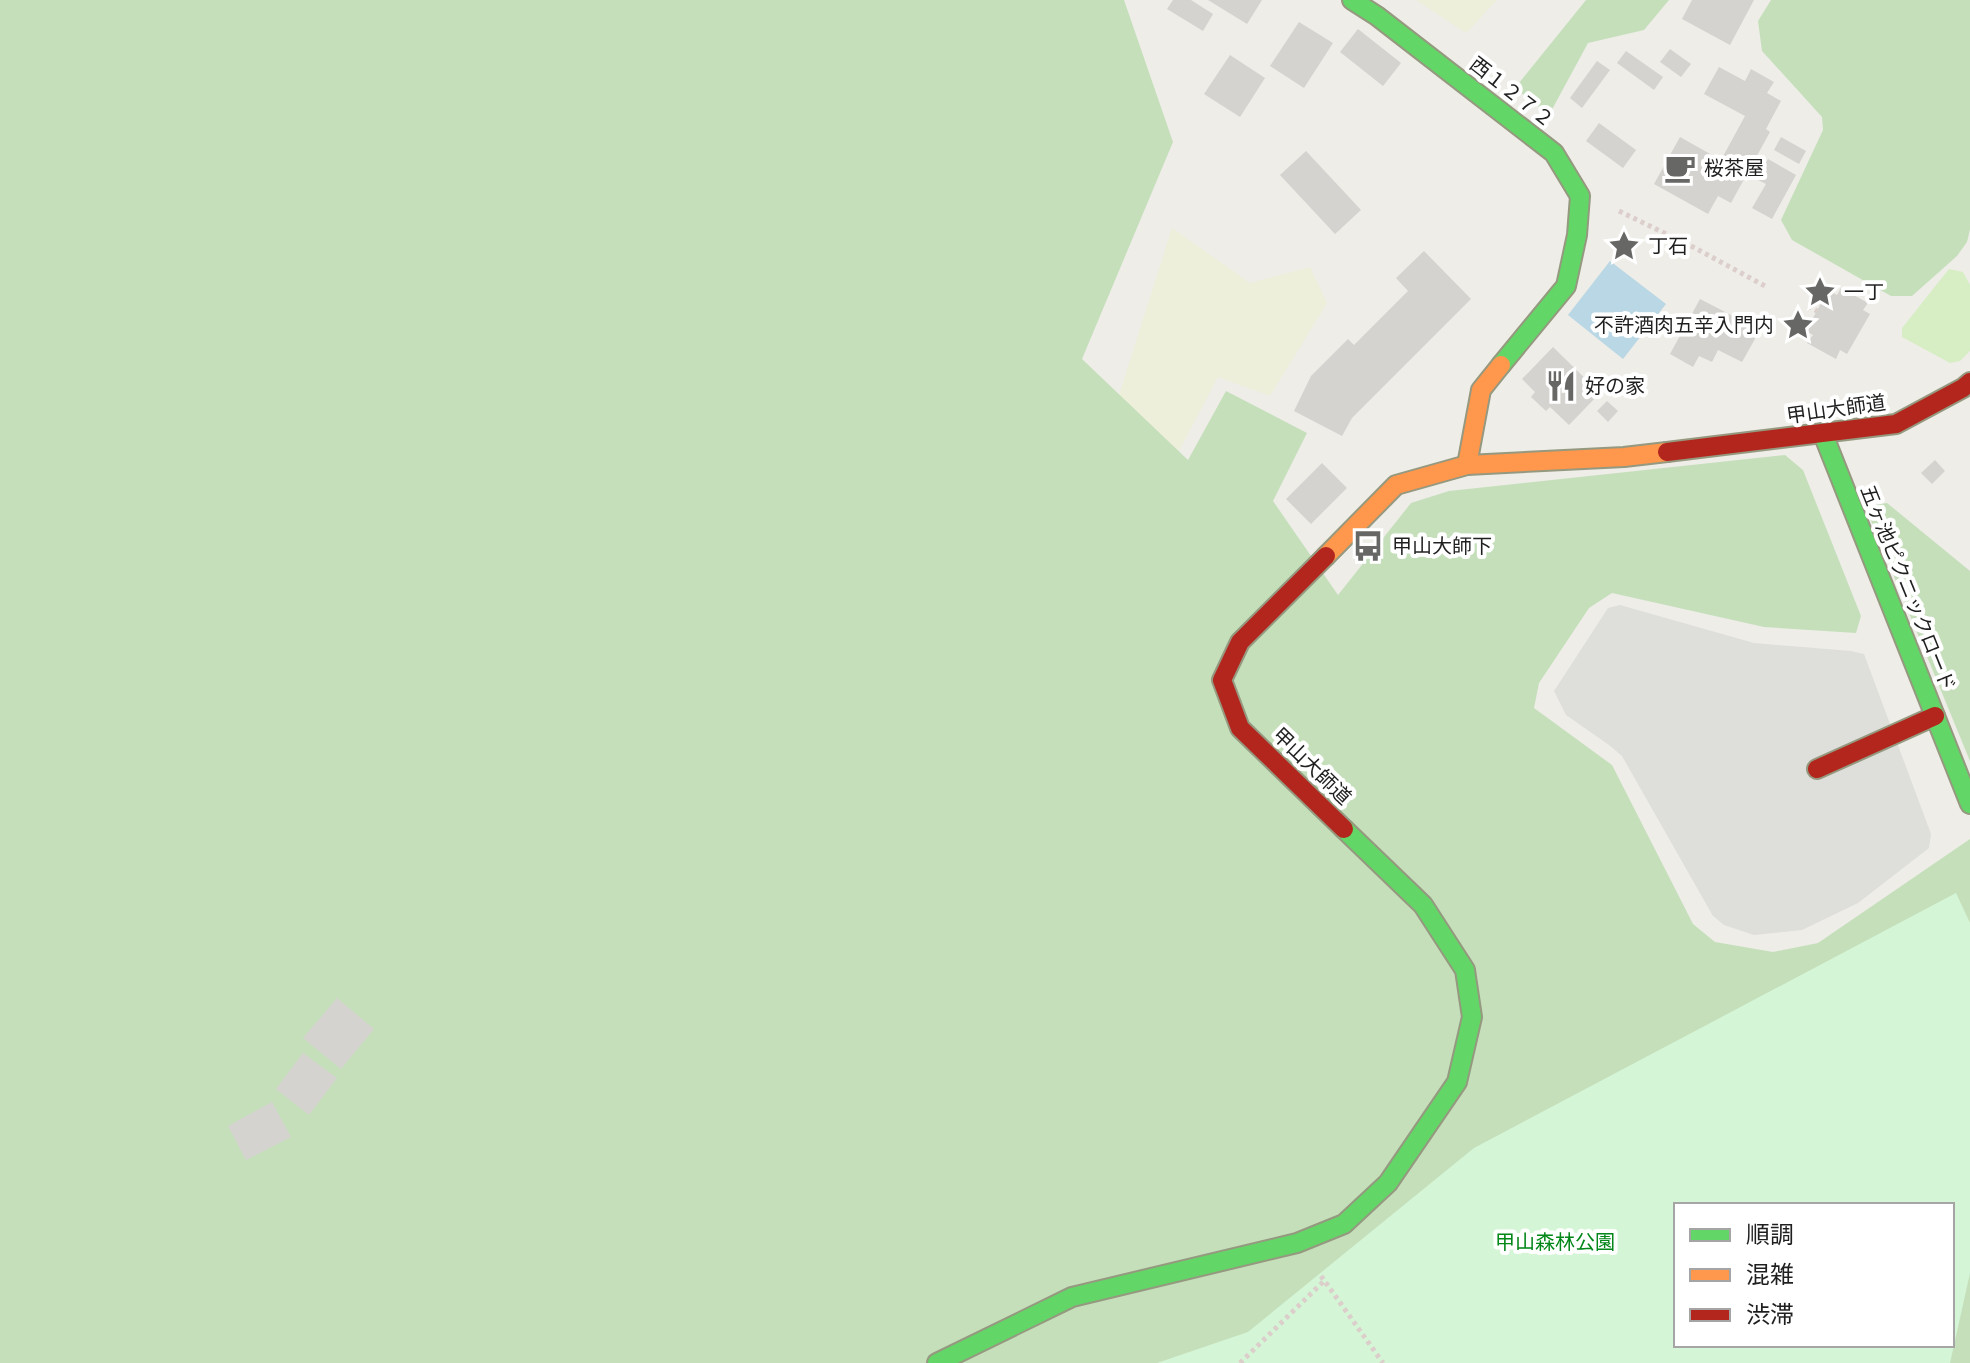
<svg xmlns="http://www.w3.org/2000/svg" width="1970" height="1363" font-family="Commissioner,'Noto Sans JP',sans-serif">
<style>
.farmland{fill:#edefda}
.grass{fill:#d7eec4}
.forest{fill:#c5dfbb;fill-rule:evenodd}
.park{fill:#d4f6d7;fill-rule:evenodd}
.parking{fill:#dededb}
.water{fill:#b9d7e4}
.building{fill:#d5d3cf}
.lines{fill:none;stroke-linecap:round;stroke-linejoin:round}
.fast-casing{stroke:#95997f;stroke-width:22}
.slow-casing{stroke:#95997f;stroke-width:22}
.jam-casing{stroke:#95997f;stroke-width:22}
.path{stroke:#dcceca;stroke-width:5;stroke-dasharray:4 4;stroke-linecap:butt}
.fast{stroke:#63d668;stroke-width:18}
.slow{stroke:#ff974d;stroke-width:18}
.jam{stroke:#b3261e;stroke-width:18}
.labels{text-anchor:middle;stroke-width:8;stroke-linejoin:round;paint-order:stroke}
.street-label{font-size:20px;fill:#1f1f1f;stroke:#fff}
.poi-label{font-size:20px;fill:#1f1f1f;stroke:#fff;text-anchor:start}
.park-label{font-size:20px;fill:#038718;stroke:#fff}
</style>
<rect width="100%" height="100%" fill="#eeede8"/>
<g class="farmland">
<path d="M1416 0H1497L1466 33Z"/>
<path d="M1172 228 1250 283 1310 267 1327 303 1270 396 1218 377 1179 451 1119 395Z"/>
</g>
<path class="grass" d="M1949 269 1963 272 1970 285V351L1960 361 1950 363 1902 337V328Z"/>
<g class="forest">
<path d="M0 0H1124L1173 142 1082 359 1188 460 1226 391 1307 433 1273 501 1338 595 1411 503 1449 491 1785 455 1803 470 1861 616 1856 633 1764 627 1612 593 1589 608 1539 683 1534 708 1612 765 1693 924 1715 942 1773 952 1818 943 1970 839V1363H0ZM1676 1205H1952V1345H1676Z"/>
<path d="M1586 0H1669L1644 30 1588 43 1549 115 1515 88Z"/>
<path d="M1771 0H1970V229L1967 242 1957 256 1912 296H1891L1792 240 1781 220 1823 130 1822 117 1762 51 1758 21Z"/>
<path d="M1887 503 1970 571V761L1870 518 1876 505Z"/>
</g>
<path class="park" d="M1956 893 1970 923V1273L1950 1363H1157L1248 1332 1474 1148ZM1676 1205H1952V1345H1676Z"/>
<path class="parking" d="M1620 605 1754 643 1851 651 1864 654 1931 834 1929 848 1858 903 1802 930 1754 935 1724 925 1713 916 1622 756 1609 745 1566 715 1554 691 1608 608Z"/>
<path class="water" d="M1610 261 1666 304 1623 359 1568 315Z"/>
<g class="building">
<path d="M1173 0H1191L1213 14 1203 31 1167 9Z"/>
<path d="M1208 0H1262L1247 24Z"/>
<path d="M1692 0H1754L1730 45 1682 19Z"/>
<path d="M1299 22 1333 43 1304 88 1270 66Z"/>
<path d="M1358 29 1401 63 1383 86 1340 52Z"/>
<path d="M1670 49 1691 64 1681 77 1660 62Z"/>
<path d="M1626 51 1663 77 1654 90 1617 63Z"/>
<path d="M1230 55 1265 78 1240 117 1204 94Z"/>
<path d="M1597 61 1610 70 1582 108 1570 98Z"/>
<path d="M1719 67 1745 81 1751 69 1774 82 1767 93 1781 101 1766 129 1770 132 1731 203 1718 196 1708 214 1654 184 1680 137 1721 160 1745 116 1704 94Z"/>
<path d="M1599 123 1636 150 1623 168 1586 141Z"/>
<path d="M1781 137 1806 151 1799 164 1774 150Z"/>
<path d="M1306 151 1361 210 1335 234 1280 175Z"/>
<path d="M1768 159 1796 175 1772 219 1752 208 1766 184 1756 179Z"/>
<path d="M1424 251 1471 299 1352 418 1342 436 1294 411 1311 376 1348 339 1354 345 1408 291 1396 278Z"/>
<path d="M1841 288 1868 303 1863 310 1870 314 1847 354 1840 350 1836 359 1807 343 1813 335 1806 331 1828 290 1837 295Z"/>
<path d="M1700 299 1760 330 1742 362 1718 350 1712 362 1699 356 1693 367 1670 354Z"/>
<path d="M1553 347 1600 393 1569 425 1550 407 1546 411 1531 397 1535 392 1522 379Z"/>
<path d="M1607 401 1618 411 1608 422 1597 411Z"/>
<path d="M1935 460 1945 471 1932 484 1921 473Z"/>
<path d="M1322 463 1347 488 1311 524 1286 499Z"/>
<path d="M337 998 374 1029 341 1069 303 1038Z"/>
<path d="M303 1053 337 1078 309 1115 276 1089Z"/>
<path d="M272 1102 291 1137 246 1160 228 1126Z"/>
</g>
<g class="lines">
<defs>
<g id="fast">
<path d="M1352 0 1377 16 1554 153 1580 196 1577 235 1566 286 1501 365"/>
<path d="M1823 434 1970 804"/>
<path d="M937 1363 1072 1297 1297 1243 1344 1224 1388 1183 1457 1082 1472 1017 1465 970 1423 905 1344 829"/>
</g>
<g id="slow">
<path d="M1467 465 1481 390 1501 365"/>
<path d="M1326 556 1396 485 1467 465 1624 457 1667 452"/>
</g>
<g id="jam">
<path d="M1667 452 1896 424 1963 388 1970 382"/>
<path d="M1326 556 1240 642 1222 680 1240 728 1344 829"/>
<path d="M1817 769 1935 716"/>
</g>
</defs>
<use href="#fast" class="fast-casing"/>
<use href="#slow" class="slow-casing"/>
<use href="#jam" class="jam-casing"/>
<g class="path">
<path d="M1619 211 1695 248 1765 286"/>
<path d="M1808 306 1817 311"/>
<path d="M1321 1276 1383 1363"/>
<path d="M1240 1363 1324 1281"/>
</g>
<use href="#fast" class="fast"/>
<use href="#slow" class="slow"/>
<use href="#jam" class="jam"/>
</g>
<defs>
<symbol id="cafe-bare" viewBox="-9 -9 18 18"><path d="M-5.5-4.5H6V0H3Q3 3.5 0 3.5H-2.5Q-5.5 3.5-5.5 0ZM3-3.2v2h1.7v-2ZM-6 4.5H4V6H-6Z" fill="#676765" stroke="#fff" stroke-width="2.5" paint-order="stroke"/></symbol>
<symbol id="sight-bare" viewBox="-9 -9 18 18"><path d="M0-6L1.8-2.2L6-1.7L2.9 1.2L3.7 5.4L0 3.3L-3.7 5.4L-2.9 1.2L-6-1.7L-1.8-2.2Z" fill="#676765" stroke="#fff" stroke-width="2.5" paint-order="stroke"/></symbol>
<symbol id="restaurant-bare" viewBox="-9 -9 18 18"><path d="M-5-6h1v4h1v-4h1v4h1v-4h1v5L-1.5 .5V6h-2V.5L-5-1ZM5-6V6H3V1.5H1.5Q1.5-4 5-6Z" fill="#676765" stroke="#fff" stroke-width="2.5" paint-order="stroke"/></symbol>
<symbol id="bus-bare" viewBox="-9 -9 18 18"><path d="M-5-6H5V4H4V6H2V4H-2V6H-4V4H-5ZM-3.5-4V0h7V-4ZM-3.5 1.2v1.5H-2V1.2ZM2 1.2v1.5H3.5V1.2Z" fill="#676765" stroke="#fff" stroke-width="2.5" paint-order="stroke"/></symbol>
</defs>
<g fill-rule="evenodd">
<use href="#cafe-bare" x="1658" y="146" width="44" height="44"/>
<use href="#sight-bare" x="1602" y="224" width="44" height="44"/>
<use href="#sight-bare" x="1798" y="270" width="44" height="44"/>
<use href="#sight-bare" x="1776" y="303" width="44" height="44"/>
<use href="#restaurant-bare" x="1539" y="364" width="44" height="44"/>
<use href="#bus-bare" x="1346" y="524" width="44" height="44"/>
</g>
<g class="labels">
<g class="street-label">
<text transform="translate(1512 92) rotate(38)" y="7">西１２７２</text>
<text transform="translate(1836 409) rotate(-8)" y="7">甲山大師道</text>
<text transform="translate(1908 588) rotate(68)" y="7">五ヶ池ピクニックロード</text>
<text transform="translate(1312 766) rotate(44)" y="7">甲山大師道</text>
</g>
<g class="poi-label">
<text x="1704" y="175">桜茶屋</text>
<text x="1648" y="253">丁石</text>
<text x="1844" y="299">一丁</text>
<text x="1774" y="332" text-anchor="end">不許酒肉五辛入門内</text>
<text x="1585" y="393">好の家</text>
<text x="1392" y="553">甲山大師下</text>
</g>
<g class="park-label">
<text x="1555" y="1249">甲山森林公園</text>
</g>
</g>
<rect x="1674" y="1203" width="280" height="144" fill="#ffffff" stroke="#a5a5a5" stroke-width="2"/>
<rect x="1690" y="1229" width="40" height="12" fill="#63d668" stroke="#a5a5a5" stroke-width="2"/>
<text x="1746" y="1243" font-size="24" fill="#1f1f1f">順調</text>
<rect x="1690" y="1269" width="40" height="12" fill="#ff974d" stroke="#a5a5a5" stroke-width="2"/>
<text x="1746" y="1283" font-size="24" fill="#1f1f1f">混雑</text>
<rect x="1690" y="1309" width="40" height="12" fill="#b3261e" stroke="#a5a5a5" stroke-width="2"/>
<text x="1746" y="1323" font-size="24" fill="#1f1f1f">渋滞</text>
</svg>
